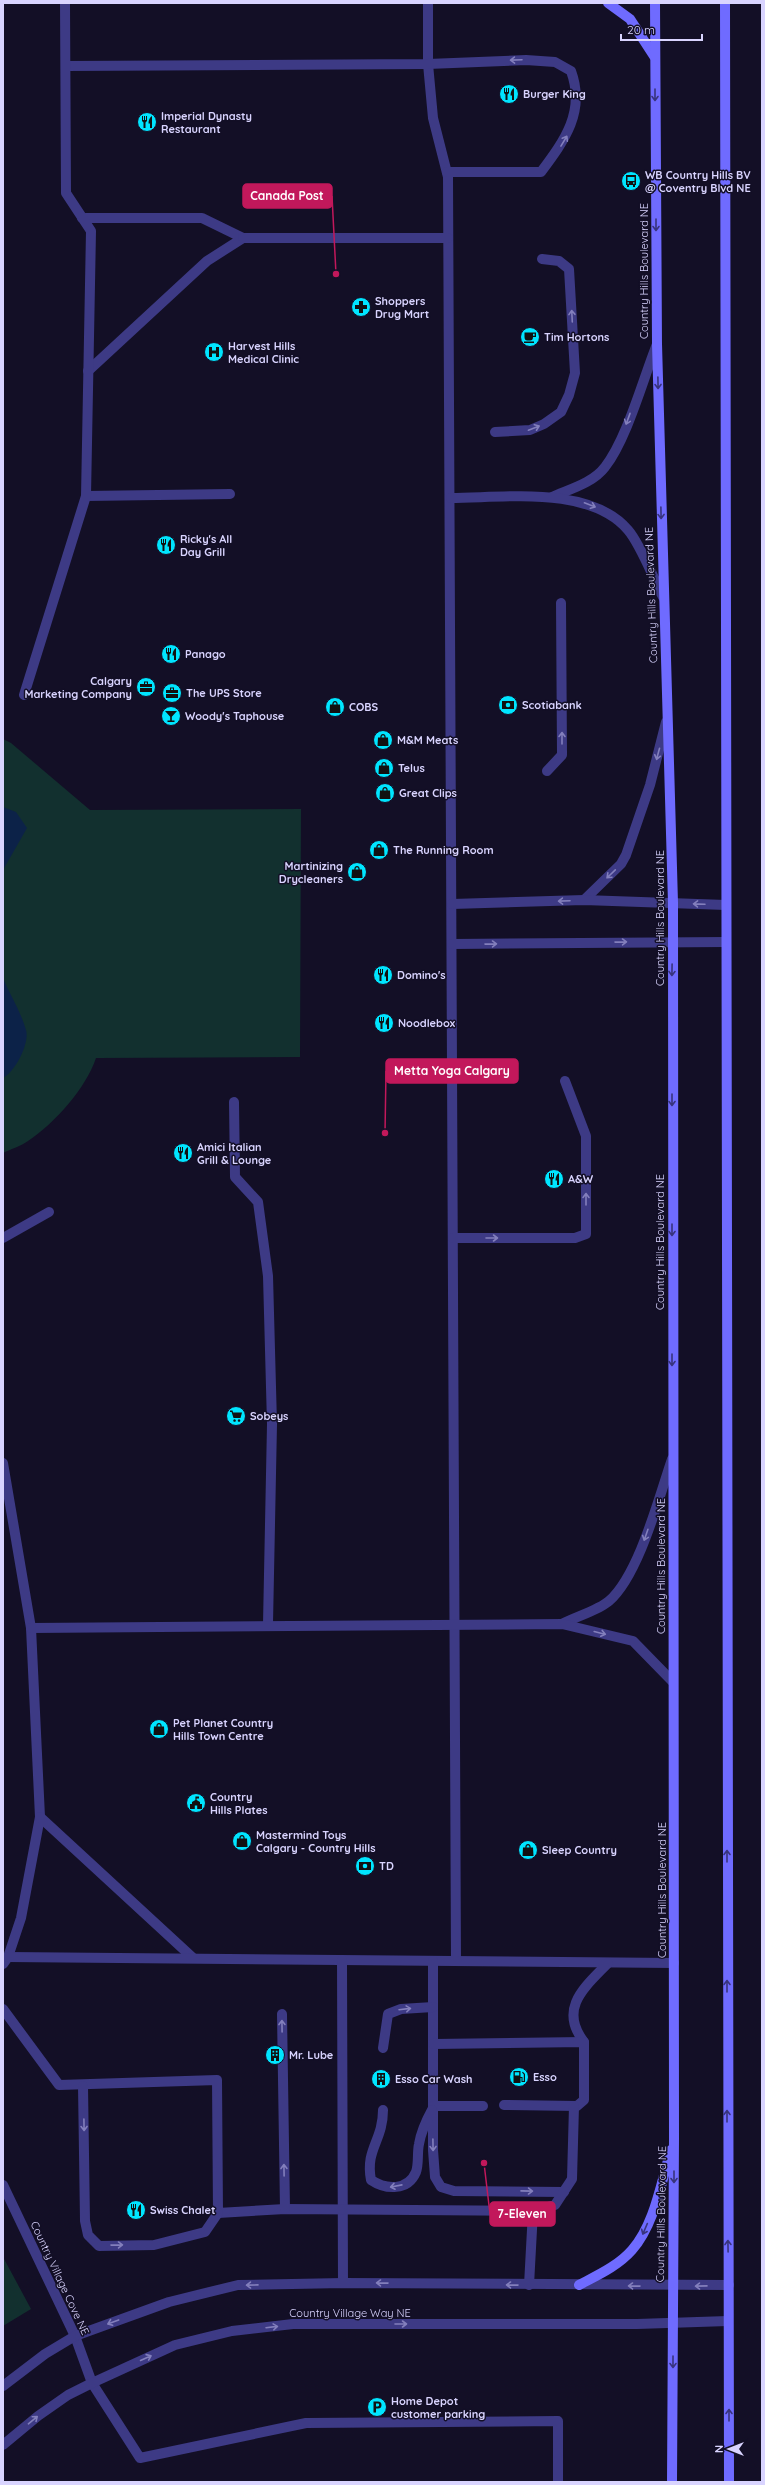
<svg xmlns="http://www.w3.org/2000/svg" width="765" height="2485" font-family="Quicksand,sans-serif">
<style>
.green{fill:#12302f}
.water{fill:#0c2248}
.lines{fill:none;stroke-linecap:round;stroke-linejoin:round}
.service{stroke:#3d3a85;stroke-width:10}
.minor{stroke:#3d3a85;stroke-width:10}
.tertiary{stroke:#3d3a85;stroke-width:10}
.secondary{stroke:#6f6bff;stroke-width:10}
.oneway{stroke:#837fbc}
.oneway2{stroke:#38347d}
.labels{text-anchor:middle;stroke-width:3;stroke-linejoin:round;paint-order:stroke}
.poi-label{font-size:11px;font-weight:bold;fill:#d9d4ff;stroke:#130f26;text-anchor:start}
.street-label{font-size:11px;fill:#d9d4ff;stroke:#130f26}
.leader{fill:none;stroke:#c2185b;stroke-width:1.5}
.callout-dot{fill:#c2185b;stroke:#130f26;stroke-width:1.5}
.callout{fill:#c2185b;stroke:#c2185b;stroke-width:1.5}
.callout-label{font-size:12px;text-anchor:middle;font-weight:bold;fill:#fff}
</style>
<rect width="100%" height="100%" fill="#130f26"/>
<g class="green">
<path d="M3 739 11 743 90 810 301 809 300 1057 96 1058C86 1088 55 1123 28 1141 21 1146 11 1149 3 1153Z"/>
<path d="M3 2257 31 2309 3 2326Z"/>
</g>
<g class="water">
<path d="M3 807 16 812 27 828 3 870Z"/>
<path d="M3 978C10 995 21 1012 26 1030 30 1043 15 1072 3 1078Z"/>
</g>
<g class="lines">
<g class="service">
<path d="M428 3V64L433 118 448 177 456 1961"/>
<path d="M66 66 428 64 526 60 555 62 571 71C586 112 564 141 541 172H447"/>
<path d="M82 218H202L243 238 207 261 88 371"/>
<path d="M243 238H448"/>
<path d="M495 432 530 430 544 424 561 412 569 395 575 373 569 269 559 261 542 259"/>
<path d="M86 496 230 494"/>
<path d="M552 497C570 489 593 483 605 467 627 439 643 379 657 344"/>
<path d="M451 498C503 498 590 485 628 530 641 545 653 578 663 597"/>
<path d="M24 695 86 496 91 231 66 193 65 3"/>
<path d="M547 771 562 755 561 603"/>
<path d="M584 900 621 864 626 855 650 785 666 722"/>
<path d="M452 904 584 900 726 905"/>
<path d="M452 944 726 942"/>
<path d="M234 1102 235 1177 258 1202 268 1276 272 1424 268 1624"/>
<path d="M3 1238 49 1212"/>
<path d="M453 1238H575L586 1234V1136L565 1081"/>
<path d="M3 1463 31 1628 40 1817 21 1918 8 1957 3 1964"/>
<path d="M562 1624C575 1617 599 1610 609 1601 639 1575 659 1497 672 1459"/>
<path d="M31 1628 562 1624 633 1641 673 1682"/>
<path d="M40 1817 193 1958"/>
<path d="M8 1957 674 1963"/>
<path d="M342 1960 343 2283"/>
<path d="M433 1961V2150L435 2177 441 2187 454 2191 564 2192"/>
<path d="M3 2009 59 2085 217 2080 218 2213 285 2209 533 2211 529 2285"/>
<path d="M282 2014 285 2209"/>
<path d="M584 2042C558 2008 585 1987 608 1963"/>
<path d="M433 2044 584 2042V2100L577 2106 504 2105"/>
<path d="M383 2048 388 2014 401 2009 433 2007"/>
<path d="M83 2086 85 2221 88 2235 99 2246 154 2245 205 2232 218 2213"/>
<path d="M433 2106H483"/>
<path d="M383 2110C383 2141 365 2149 371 2180 386 2190 408 2191 416 2172 419 2164 417 2153 419 2144 421 2132 426 2121 432 2110"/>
<path d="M533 2211 555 2205 572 2179 574 2106"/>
<path d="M92 2383 140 2458 306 2423 558 2421V2482"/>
</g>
<path class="minor" d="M3 2185 75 2336 92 2383"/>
<g class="tertiary">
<path d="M3 2386 45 2354 75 2336 169 2302 238 2285 343 2283 729 2285"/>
<path d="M3 2445 38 2416 68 2395 92 2383 175 2345 232 2331 293 2324H637L728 2321"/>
</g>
<g class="secondary">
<path d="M608 3 630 19 654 56"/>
<path d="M655 3 657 344 673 903 674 2138 672 2482"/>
<path d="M725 3 729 2482"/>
<path d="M579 2285C598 2275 618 2266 632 2250 655 2224 661 2182 671 2150"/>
</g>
</g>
<defs><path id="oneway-shaft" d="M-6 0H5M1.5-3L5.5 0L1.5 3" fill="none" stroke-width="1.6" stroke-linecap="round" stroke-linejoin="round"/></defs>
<g class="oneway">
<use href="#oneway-shaft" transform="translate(516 60) rotate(178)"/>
<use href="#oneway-shaft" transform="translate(564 141) rotate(-59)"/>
<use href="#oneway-shaft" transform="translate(572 316) rotate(-93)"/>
<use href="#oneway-shaft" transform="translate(628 419) rotate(110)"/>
<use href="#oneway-shaft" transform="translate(534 428) rotate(-21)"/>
<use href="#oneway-shaft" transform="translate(590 505) rotate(21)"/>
<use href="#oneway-shaft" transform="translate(562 738) rotate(-90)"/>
<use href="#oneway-shaft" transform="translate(658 754) rotate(105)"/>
<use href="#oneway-shaft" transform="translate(611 874) rotate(136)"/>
<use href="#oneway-shaft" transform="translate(564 901) rotate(178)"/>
<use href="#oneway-shaft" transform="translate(699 904) rotate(-178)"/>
<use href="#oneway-shaft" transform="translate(621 942) rotate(-1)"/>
<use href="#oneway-shaft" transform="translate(491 944) rotate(-1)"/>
<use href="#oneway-shaft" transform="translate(586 1199) rotate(-90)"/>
<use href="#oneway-shaft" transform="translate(492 1238)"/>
<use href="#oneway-shaft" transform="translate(646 1535) rotate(109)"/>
<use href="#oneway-shaft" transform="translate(600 1633) rotate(14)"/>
<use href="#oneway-shaft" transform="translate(405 2009) rotate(-7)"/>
<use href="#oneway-shaft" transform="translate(282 2026) rotate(-91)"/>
<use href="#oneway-shaft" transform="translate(84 2125) rotate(89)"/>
<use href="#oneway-shaft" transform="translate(433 2145) rotate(89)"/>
<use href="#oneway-shaft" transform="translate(284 2170) rotate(-91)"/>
<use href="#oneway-shaft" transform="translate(396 2186) rotate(169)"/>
<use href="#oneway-shaft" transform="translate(527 2191) rotate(1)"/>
<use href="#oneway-shaft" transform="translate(117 2245) rotate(-1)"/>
<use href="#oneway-shaft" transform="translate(382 2283) rotate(-179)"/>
<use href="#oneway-shaft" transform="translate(252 2285) rotate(179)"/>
<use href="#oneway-shaft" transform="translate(512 2285) rotate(-179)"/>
<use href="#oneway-shaft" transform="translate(634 2286) rotate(-179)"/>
<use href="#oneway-shaft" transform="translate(701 2286) rotate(179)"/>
<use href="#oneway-shaft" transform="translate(113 2322) rotate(160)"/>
<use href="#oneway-shaft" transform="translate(401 2324)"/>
<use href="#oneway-shaft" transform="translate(272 2327) rotate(-7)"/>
<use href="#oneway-shaft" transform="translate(146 2358) rotate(-24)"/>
<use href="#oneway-shaft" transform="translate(33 2420) rotate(-40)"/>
</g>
<g class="oneway2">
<use href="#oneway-shaft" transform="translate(655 95) rotate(90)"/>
<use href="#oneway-shaft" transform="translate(656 225) rotate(90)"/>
<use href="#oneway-shaft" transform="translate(658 383) rotate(89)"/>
<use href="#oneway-shaft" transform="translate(661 513) rotate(89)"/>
<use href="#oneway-shaft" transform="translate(672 970) rotate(91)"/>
<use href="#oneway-shaft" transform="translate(672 1100) rotate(90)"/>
<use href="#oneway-shaft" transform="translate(672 1230) rotate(90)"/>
<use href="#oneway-shaft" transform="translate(672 1360) rotate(90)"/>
<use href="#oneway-shaft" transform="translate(727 1856) rotate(-90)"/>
<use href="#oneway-shaft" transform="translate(727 1986) rotate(-90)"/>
<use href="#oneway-shaft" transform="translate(727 2116) rotate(-90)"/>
<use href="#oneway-shaft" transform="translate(674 2177) rotate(90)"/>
<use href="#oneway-shaft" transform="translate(645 2229) rotate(113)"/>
<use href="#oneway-shaft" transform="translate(728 2246) rotate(-91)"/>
<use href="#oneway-shaft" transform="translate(673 2362) rotate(90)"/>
<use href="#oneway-shaft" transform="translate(729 2415) rotate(-90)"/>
</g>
<defs>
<symbol id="restaurant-disc" viewBox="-11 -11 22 22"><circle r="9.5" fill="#00e5ff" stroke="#130f26"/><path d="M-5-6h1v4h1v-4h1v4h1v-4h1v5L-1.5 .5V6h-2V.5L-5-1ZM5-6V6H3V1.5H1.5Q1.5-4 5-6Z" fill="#111"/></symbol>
<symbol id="bus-disc" viewBox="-11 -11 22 22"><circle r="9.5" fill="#00e5ff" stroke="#130f26"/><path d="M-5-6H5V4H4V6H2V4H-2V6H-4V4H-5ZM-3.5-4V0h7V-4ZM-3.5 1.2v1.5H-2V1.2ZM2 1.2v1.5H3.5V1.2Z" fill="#111"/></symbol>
<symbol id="pharmacy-disc" viewBox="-11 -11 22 22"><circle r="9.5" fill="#00e5ff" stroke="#130f26"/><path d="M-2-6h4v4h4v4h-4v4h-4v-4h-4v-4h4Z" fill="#111"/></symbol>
<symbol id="cafe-disc" viewBox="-11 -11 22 22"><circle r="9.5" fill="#00e5ff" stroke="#130f26"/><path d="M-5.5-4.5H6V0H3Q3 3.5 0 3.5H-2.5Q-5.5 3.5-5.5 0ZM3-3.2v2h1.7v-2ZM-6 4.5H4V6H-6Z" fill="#111"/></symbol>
<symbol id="hospital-disc" viewBox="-11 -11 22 22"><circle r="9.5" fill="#00e5ff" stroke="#130f26"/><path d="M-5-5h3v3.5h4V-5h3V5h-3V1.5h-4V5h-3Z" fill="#111"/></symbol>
<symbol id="office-disc" viewBox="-11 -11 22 22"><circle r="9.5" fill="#00e5ff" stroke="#130f26"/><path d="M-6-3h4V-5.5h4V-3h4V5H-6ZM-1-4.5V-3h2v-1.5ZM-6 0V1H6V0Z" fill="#111"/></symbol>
<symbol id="bank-disc" viewBox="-11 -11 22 22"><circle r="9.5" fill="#00e5ff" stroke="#130f26"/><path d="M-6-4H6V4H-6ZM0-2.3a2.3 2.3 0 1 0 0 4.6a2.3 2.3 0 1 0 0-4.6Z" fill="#111"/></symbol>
<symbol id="shop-disc" viewBox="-11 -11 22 22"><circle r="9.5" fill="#00e5ff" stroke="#130f26"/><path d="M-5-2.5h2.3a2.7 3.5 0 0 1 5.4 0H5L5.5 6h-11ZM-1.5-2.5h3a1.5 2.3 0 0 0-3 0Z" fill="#111"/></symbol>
<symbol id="bar-disc" viewBox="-11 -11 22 22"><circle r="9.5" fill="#00e5ff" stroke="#130f26"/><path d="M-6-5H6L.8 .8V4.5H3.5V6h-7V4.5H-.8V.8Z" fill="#111"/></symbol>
<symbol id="supermarket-disc" viewBox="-11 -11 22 22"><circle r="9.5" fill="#00e5ff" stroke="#130f26"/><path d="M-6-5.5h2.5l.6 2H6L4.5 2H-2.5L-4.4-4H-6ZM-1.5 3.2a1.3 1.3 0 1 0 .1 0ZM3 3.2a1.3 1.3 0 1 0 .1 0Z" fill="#111"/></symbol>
<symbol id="civic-disc" viewBox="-11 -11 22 22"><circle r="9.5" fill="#00e5ff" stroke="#130f26"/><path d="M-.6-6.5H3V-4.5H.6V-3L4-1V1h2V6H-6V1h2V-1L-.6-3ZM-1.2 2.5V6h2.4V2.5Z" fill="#111"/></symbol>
<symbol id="building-disc" viewBox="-11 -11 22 22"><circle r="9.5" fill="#00e5ff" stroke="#130f26"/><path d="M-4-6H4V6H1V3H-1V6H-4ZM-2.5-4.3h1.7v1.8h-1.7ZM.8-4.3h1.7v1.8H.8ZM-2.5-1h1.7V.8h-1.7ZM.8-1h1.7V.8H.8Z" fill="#111"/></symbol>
<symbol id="fuel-disc" viewBox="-11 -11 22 22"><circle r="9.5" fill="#00e5ff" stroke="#130f26"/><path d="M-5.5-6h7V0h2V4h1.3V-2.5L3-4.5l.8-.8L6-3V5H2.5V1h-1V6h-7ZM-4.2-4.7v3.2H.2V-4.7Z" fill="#111"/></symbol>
<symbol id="parking-disc" viewBox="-11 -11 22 22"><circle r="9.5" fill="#00e5ff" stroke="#130f26"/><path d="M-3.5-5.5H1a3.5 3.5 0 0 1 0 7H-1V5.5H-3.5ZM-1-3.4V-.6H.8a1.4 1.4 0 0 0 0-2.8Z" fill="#111"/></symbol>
</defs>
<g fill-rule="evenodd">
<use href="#restaurant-disc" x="498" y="83" width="22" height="22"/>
<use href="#restaurant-disc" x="136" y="111" width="22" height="22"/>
<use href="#bus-disc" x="620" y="170" width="22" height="22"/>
<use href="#pharmacy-disc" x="350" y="296" width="22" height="22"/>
<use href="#cafe-disc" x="519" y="326" width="22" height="22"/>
<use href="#hospital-disc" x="203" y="341" width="22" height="22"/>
<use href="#restaurant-disc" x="155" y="534" width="22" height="22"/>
<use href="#restaurant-disc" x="160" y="643" width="22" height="22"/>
<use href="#office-disc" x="135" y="676" width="22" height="22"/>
<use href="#office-disc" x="161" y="682" width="22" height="22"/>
<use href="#bank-disc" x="497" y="694" width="22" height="22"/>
<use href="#shop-disc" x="324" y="696" width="22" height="22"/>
<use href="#bar-disc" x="160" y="705" width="22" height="22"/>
<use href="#shop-disc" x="372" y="729" width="22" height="22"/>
<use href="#shop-disc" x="373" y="757" width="22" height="22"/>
<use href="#shop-disc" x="374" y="782" width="22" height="22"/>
<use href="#shop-disc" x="368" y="839" width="22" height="22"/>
<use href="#shop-disc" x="346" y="861" width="22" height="22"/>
<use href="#restaurant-disc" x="372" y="964" width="22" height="22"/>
<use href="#restaurant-disc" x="373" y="1012" width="22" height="22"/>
<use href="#restaurant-disc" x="172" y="1142" width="22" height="22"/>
<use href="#restaurant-disc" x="543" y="1168" width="22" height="22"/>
<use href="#supermarket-disc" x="225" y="1405" width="22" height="22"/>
<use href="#shop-disc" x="148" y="1718" width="22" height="22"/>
<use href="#civic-disc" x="185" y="1792" width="22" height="22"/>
<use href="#shop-disc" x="231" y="1830" width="22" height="22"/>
<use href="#shop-disc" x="517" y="1839" width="22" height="22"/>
<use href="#bank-disc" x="354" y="1855" width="22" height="22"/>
<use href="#building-disc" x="264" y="2044" width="22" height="22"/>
<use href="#fuel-disc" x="508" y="2066" width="22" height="22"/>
<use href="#building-disc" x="370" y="2068" width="22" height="22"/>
<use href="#restaurant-disc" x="125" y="2199" width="22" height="22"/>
<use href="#parking-disc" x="366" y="2396" width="22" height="22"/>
</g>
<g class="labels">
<g class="poi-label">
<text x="523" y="98">Burger King</text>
<text x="161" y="120">Imperial Dynasty<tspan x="161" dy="13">Restaurant</tspan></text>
<text x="645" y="179">WB Country Hills BV<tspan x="645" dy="13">@ Coventry Blvd NE</tspan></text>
<text x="375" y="305">Shoppers<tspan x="375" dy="13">Drug Mart</tspan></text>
<text x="544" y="341">Tim Hortons</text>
<text x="228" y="350">Harvest Hills<tspan x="228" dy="13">Medical Clinic</tspan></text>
<text x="180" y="543">Ricky's All<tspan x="180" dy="13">Day Grill</tspan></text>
<text x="185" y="658">Panago</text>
<text x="132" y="685" text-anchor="end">Calgary<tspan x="132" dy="13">Marketing Company</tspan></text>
<text x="186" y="697">The UPS Store</text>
<text x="522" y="709">Scotiabank</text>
<text x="349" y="711">COBS</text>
<text x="185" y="720">Woody's Taphouse</text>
<text x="397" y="744">M&amp;M Meats</text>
<text x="398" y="772">Telus</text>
<text x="399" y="797">Great Clips</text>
<text x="393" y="854">The Running Room</text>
<text x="343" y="870" text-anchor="end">Martinizing<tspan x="343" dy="13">Drycleaners</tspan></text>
<text x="397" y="979">Domino's</text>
<text x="398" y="1027">Noodlebox</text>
<text x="197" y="1151">Amici Italian<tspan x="197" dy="13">Grill &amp; Lounge</tspan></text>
<text x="568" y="1183">A&amp;W</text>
<text x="250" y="1420">Sobeys</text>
<text x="173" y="1727">Pet Planet Country<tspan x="173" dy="13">Hills Town Centre</tspan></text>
<text x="210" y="1801">Country<tspan x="210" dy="13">Hills Plates</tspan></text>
<text x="256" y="1839">Mastermind Toys<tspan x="256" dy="13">Calgary - Country Hills</tspan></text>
<text x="542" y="1854">Sleep Country</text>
<text x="379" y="1870">TD</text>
<text x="289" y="2059">Mr. Lube</text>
<text x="533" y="2081">Esso</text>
<text x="395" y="2083">Esso Car Wash</text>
<text x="150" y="2214">Swiss Chalet</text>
<text x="391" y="2405">Home Depot<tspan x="391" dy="13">customer parking</tspan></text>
</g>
<g class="street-label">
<text transform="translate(644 271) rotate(-90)" y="4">Country Hills Boulevard NE</text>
<text transform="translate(651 595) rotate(-92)" y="4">Country Hills Boulevard NE</text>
<text transform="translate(660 918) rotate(-90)" y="4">Country Hills Boulevard NE</text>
<text transform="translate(660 1242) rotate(-90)" y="4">Country Hills Boulevard NE</text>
<text transform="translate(661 1566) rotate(-90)" y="4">Country Hills Boulevard NE</text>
<text transform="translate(662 1890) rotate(-90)" y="4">Country Hills Boulevard NE</text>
<text transform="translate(661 2214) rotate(-89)" y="4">Country Hills Boulevard NE</text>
<text transform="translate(60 2278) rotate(65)" y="4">Country Village Cove NE</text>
<text x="350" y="2317">Country Village Way NE</text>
</g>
</g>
<path class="leader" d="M336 274L332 196M385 1133L386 1071M484 2163L490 2214"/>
<g class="callout-dot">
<circle cx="336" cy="274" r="4"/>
<circle cx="385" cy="1133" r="4"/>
<circle cx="484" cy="2163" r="4"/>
</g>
<g class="callout">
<rect x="243" y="184" width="89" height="24" rx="4"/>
<rect x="386" y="1059" width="132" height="24" rx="4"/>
<rect x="490" y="2202" width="65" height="24" rx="4"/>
</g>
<g class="callout-label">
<text x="287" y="200">Canada Post</text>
<text x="452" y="1075">Metta Yoga Calgary</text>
<text x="522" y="2218">7-Eleven</text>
</g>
<rect width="765" height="2485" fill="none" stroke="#d9d4ff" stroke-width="8"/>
<g transform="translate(729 2449) rotate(270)" stroke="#130f26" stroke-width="3" paint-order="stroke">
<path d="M0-3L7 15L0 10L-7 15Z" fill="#d9d4ff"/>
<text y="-6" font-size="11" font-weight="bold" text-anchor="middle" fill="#d9d4ff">N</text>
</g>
<path d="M621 34v6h81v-6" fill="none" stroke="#d9d4ff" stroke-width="2"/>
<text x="627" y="34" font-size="12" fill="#d9d4ff" stroke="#130f26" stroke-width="3" paint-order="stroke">20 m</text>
</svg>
